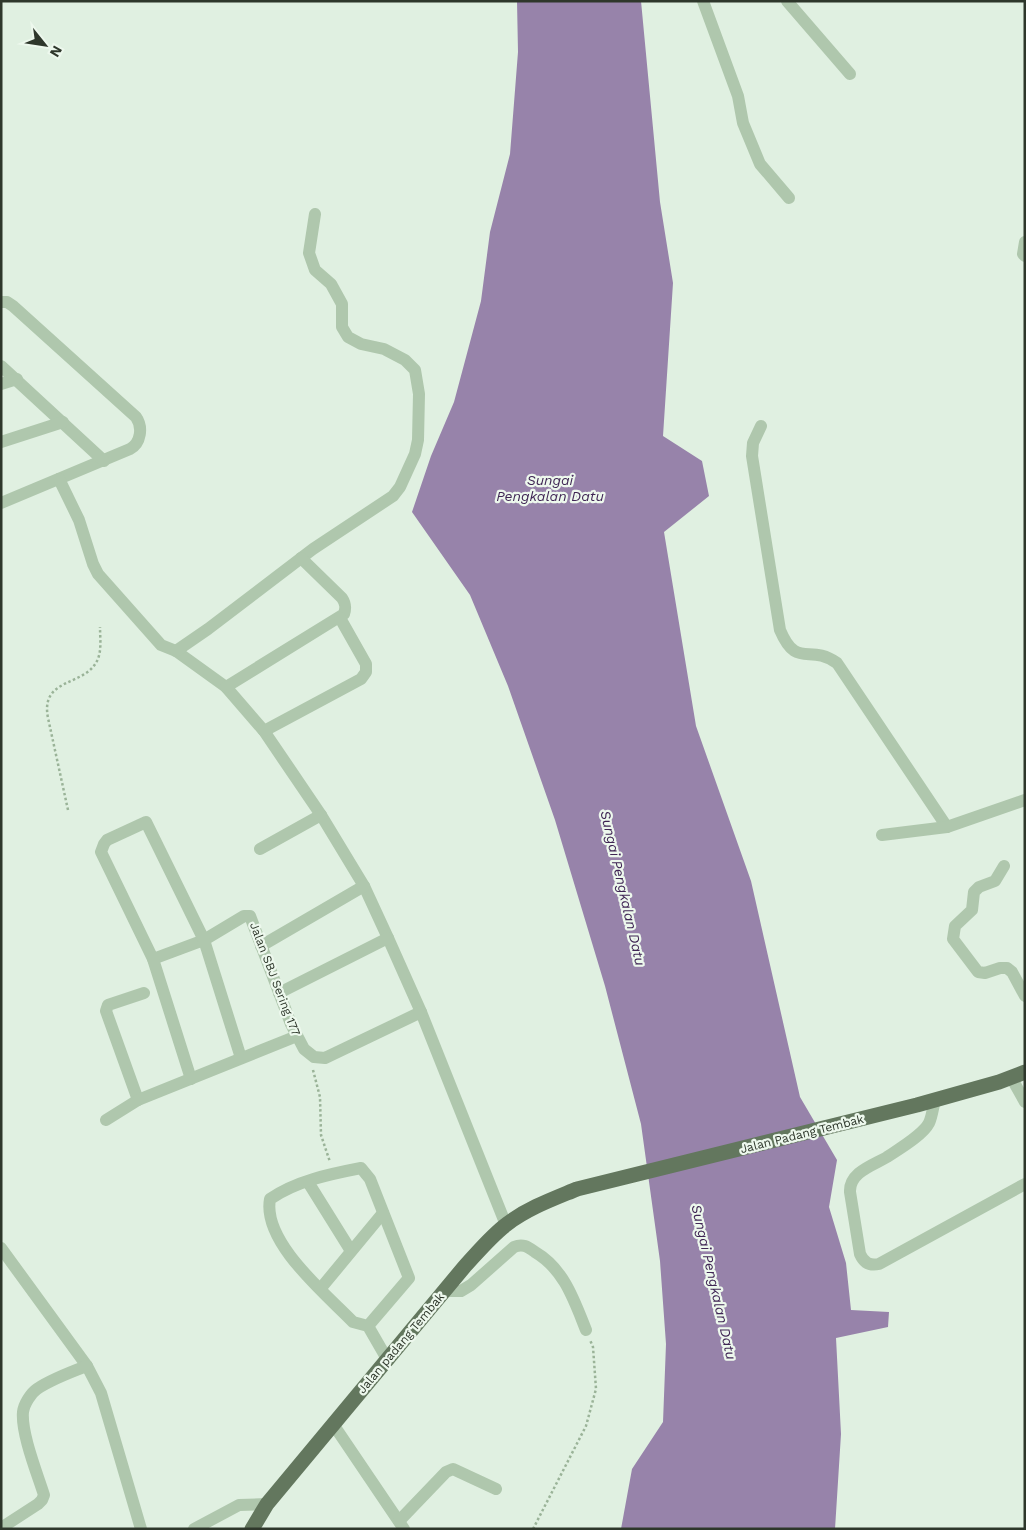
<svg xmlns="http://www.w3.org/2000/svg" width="1026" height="1530" font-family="'Work Sans',sans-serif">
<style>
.water{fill:#9783aa}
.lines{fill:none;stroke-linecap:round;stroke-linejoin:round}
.path{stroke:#9ab398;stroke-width:2.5;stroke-dasharray:2.5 2.5;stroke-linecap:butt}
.minor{stroke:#afc7ad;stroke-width:12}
.major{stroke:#63775e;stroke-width:15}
.labels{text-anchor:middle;stroke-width:4.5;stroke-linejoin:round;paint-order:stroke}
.street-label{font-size:12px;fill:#2e372b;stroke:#edf8ed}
.water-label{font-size:14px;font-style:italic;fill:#3f2554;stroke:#edf8ed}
</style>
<rect width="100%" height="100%" fill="#e0f0e1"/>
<path class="water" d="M517 1H641L660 202 673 283 663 436 702 461 709 496 664 532 696 726 751 881 800 1097 837 1160 829 1207 846 1263 851 1310 889 1312 888 1327 836 1338 841 1434 835 1529H621L632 1469 663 1422 666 1344 660 1261 641 1124 605 986 555 820 508 686 470 595 412 512 431 456 454 402 481 301 490 232 510 154 518 52Z"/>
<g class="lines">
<g class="path">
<path d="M68 810 48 718C40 677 84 687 97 661 102 651 100 638 100 627"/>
<path d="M313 1070 320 1097 321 1135 330 1162"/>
<path d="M533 1529 586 1426 596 1389 593 1347 590 1340"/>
</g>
<g class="minor">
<path d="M703 1 738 96 743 123 760 164 789 198"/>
<path d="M787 1 850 74"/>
<path d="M1025 242 1023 254 1025 256"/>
<path d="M1 302H7L13 306 136 417C143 427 141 443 130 449L1 503"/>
<path d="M1 366 104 461"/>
<path d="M1 384 17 379"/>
<path d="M761 426 753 443 752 456 780 630C797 670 809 643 837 663L947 827"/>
<path d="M1 442 63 422"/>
<path d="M59 479 79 520 93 564 98 574 161 645 176 651 226 687 264 731 321 815 364 886 388 938 421 1012 506 1225"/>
<path d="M176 651 208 629 313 549 393 496 400 487 415 454 418 440 419 394 415 370 405 360 384 349 361 344 348 337 342 327V304L331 284 315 270 309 253 315 214"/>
<path d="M226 687 344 614C346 608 346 604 342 598L301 558"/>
<path d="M264 731 361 679 366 672V664L340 618"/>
<path d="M882 835 947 827 1025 800"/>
<path d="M260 849 321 815"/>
<path d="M1004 866 995 881 979 887 974 892 972 910 955 926 953 939 978 972 985 973 1000 968H1007L1012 972 1025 996"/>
<path d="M261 946 364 886"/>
<path d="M153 959 204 940 244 916H250L291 1024 304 1049 314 1057 325 1058 421 1012"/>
<path d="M279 993 388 938"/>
<path d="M1011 1077 1025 1102"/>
<path d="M191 1079 153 959 101 852 104 844 107 840 146 822 204 940 241 1058"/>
<path d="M138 1100 106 1011 108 1005 144 993"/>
<path d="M935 1100C933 1107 932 1117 929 1123 923 1135 899 1149 887 1157 874 1165 849 1172 850 1192L860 1254C864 1263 870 1266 879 1264L1025 1184"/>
<path d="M106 1120 138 1100 297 1036"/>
<path d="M308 1182 351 1251"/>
<path d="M1 1248 87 1366 101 1393 141 1529"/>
<path d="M321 1288 383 1213"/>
<path d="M444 1291H461L471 1285 514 1247C523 1243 528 1247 535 1252 564 1269 574 1300 586 1330"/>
<path d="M368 1326 353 1322C326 1294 262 1242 270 1199 296 1181 330 1174 361 1168L370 1179 409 1278 368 1326 387 1359"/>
<path d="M333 1424 404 1529"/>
<path d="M399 1521 446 1472 453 1469 496 1489"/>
<path d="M1 1528 38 1504 42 1500 44 1495C37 1473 21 1433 23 1412 24 1404 31 1393 37 1389 52 1379 71 1372 87 1366"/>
<path d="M194 1529 239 1505 267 1504"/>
</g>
<path class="major" d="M252 1529 267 1504 465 1266C478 1252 491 1236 507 1224 528 1208 553 1199 577 1189L917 1105 999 1082 1025 1072"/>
</g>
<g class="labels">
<g class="street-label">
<text transform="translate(275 979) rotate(69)" y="4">Jalan SBJ Sering 177</text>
<text transform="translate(802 1134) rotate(-14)" y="4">Jalan Padang Tembak</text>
<text transform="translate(401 1343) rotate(-50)" y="4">Jalan padang Tembak</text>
</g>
<g class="water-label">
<text x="550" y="485">Sungai<tspan x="550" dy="16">Pengkalan Datu</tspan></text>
<text transform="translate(623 888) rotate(77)" y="5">Sungai Pengkalan Datu</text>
<text transform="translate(714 1282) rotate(77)" y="5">Sungai Pengkalan Datu</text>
</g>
</g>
<rect width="1026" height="1530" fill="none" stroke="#2e372b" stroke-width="5"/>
<g transform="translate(45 45) rotate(120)" stroke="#edf8ed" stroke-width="4" paint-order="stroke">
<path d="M0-4L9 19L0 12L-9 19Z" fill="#2e372b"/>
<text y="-8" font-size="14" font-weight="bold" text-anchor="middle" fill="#2e372b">N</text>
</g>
</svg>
